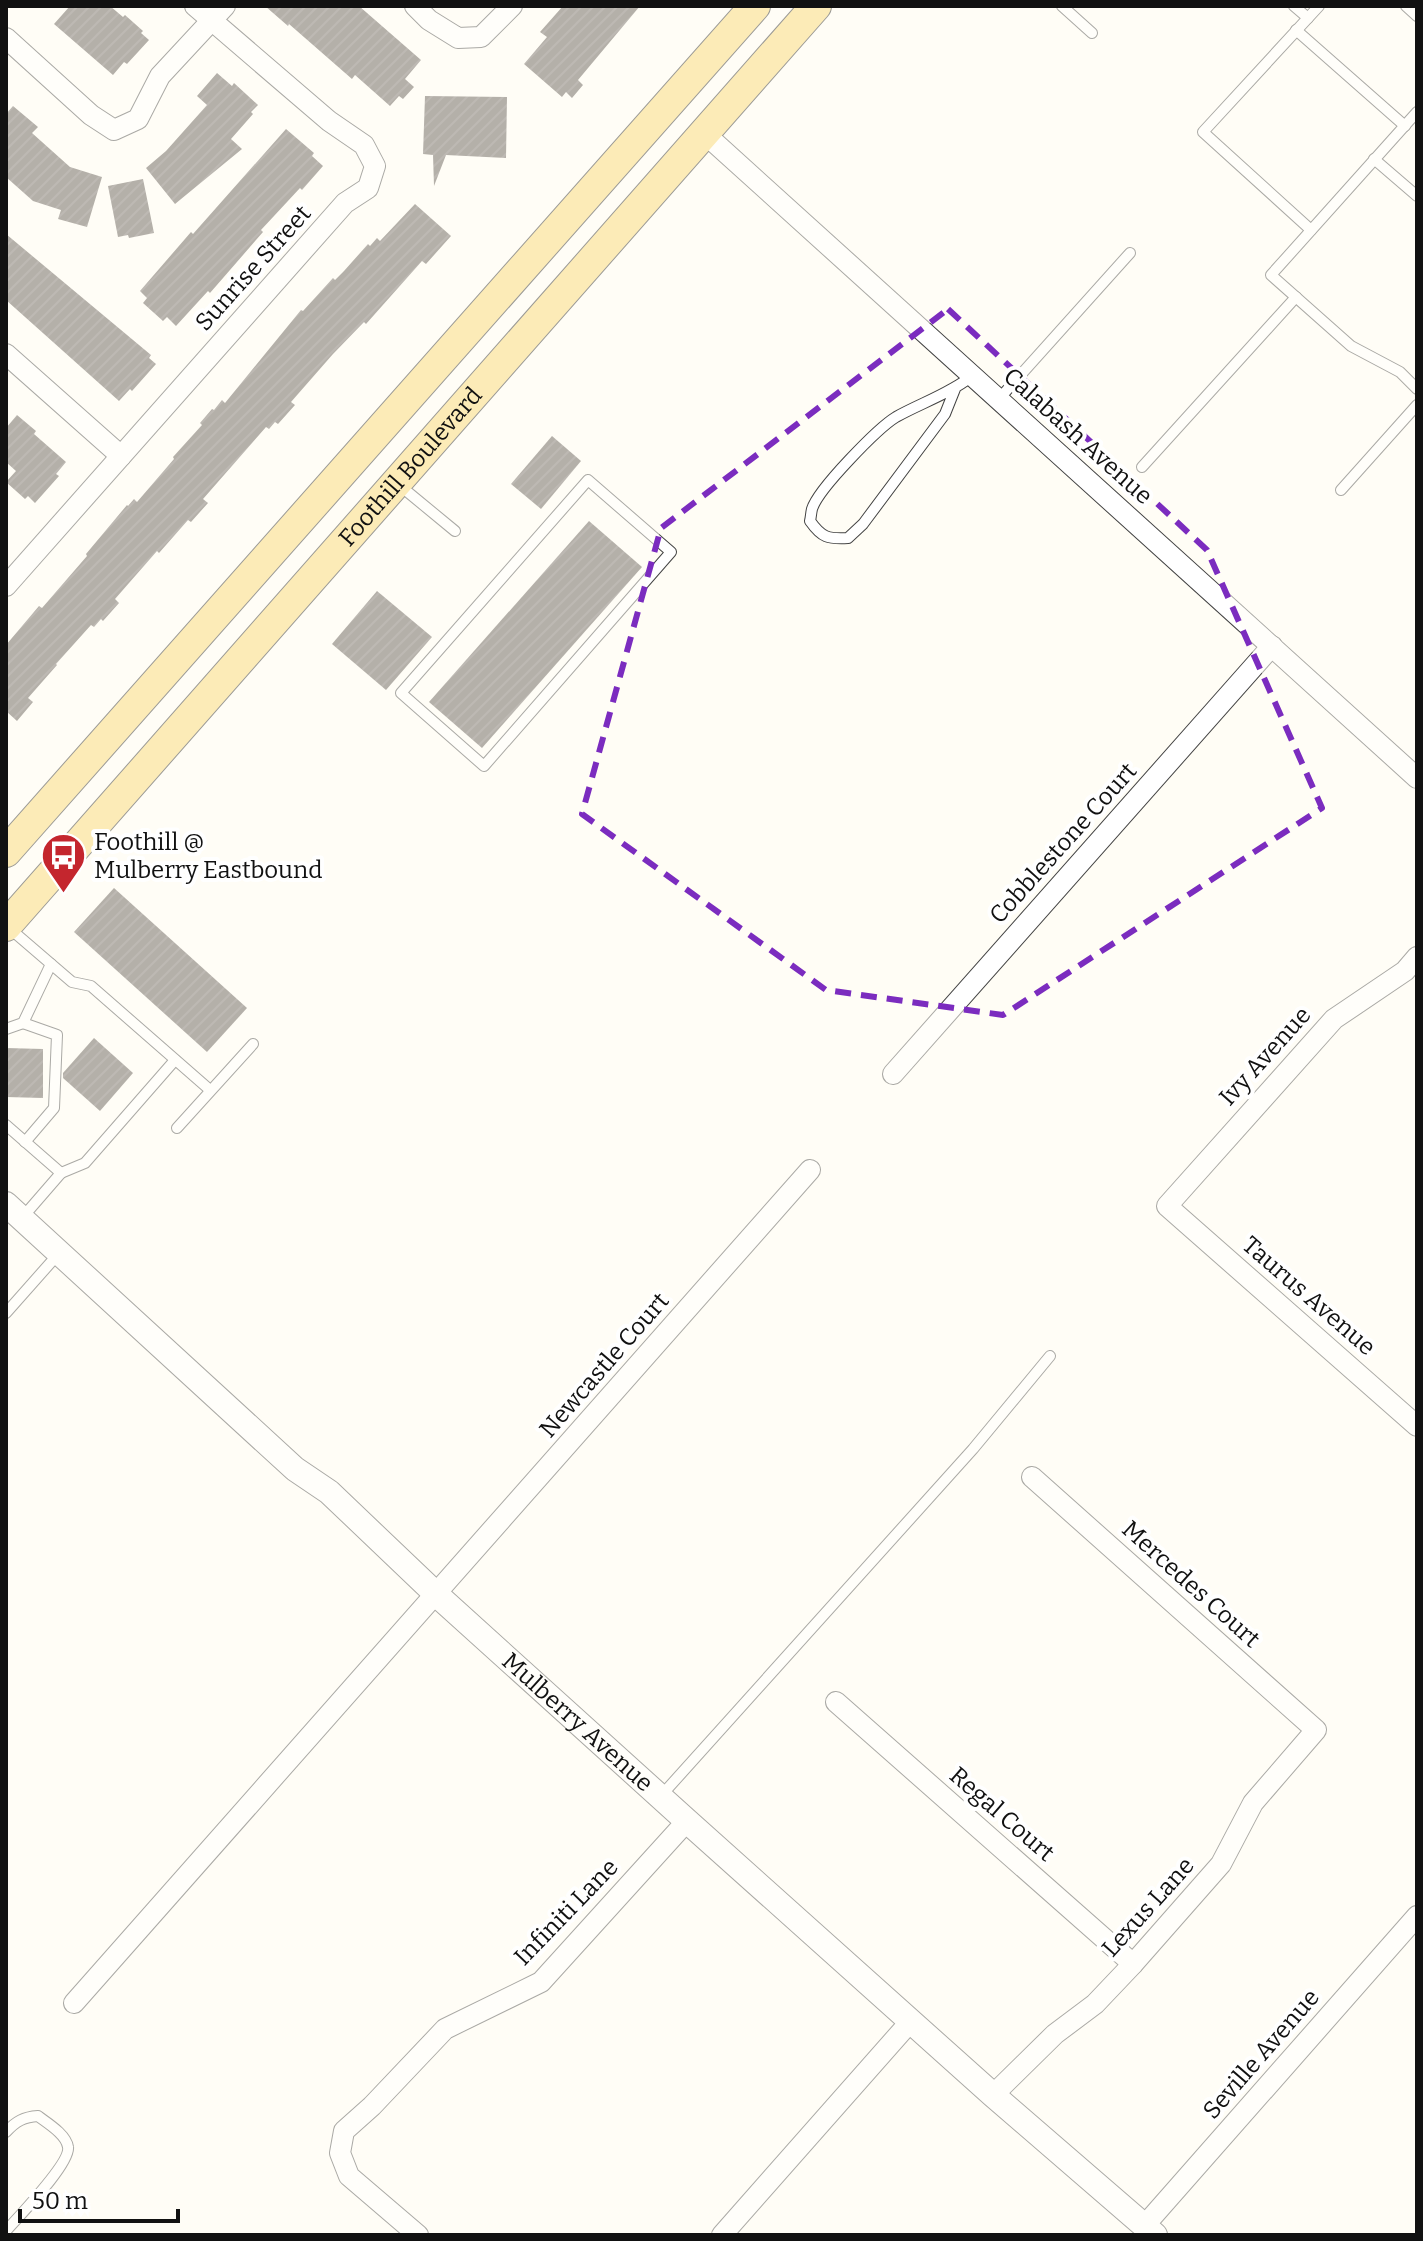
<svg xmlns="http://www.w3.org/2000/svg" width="1423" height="2241" font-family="Bitter,serif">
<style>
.building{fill:url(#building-hatch)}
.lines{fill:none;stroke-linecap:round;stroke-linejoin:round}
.service-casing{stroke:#444;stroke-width:12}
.minor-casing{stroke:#444;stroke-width:22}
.tertiary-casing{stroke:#444;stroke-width:26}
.primary-casing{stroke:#222;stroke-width:32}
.service{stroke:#fff;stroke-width:10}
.minor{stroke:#fff;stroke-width:20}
.tertiary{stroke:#fff;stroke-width:24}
.primary{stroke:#f9d66b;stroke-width:30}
.marked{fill:none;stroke:#7b2cbf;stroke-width:6;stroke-dasharray:16 10;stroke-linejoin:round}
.labels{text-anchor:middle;stroke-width:8;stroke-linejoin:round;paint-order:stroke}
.street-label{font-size:24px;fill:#111;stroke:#fff}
.poi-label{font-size:24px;fill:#111;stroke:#fff;text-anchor:start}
</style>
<defs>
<pattern id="building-hatch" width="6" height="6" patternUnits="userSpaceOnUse" patternTransform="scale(2)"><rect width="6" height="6" fill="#5a524d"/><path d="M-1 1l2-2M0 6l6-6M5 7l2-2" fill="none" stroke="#6d6662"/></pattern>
</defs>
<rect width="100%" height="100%" fill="#fffdf5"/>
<g class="building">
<path d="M70 6H110L123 17 125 15 143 31 141 33 149 40 127 64 124 62 113 75 54 24Z"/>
<path d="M265 6H359L421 60 405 79 414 87 403 99 399 96 390 106 355 75 352 79 289 24 288 26Z"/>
<path d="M563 6H640L578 80 583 85 572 98 566 92 562 97 524 64 547 37 540 32Z"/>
<path d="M217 73 232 86 234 83 258 105 251 112 253 114 231 139 242 149 175 204 146 168 166 151 207 105 197 96Z"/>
<path d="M425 96 507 97 506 158 446 155 434 186 433 155 423 154Z"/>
<path d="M13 106 38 127 32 133 70 167 102 177 87 227 58 219 61 210 33 201 6 177V114Z"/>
<path d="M286 129 314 153 312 156 323 166 302 190 300 188 261 230 263 232 210 293 208 291 176 326 167 317 163 321 143 303 147 298 140 291 191 232 193 234Z"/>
<path d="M143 179 154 233 129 238 128 235 118 237 108 186Z"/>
<path d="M415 204 451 236 426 264 422 261 366 324 364 322 333 354 291 402 295 405 278 424 275 422 269 429 266 427 203 499 208 503 191 522 188 520 159 553 157 551 115 599 119 603 103 621 101 619 94 627 91 625 56 664 57 665 28 698 33 702 17 721 6 711V645L39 606 42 608 87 556 86 554 127 505 128 506 134 499 137 502 174 459 173 457 202 425 200 423 212 409 214 410 222 400 225 403 301 310 303 311 333 278 335 280 344 271 368 244 370 246 377 238 380 241Z"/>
<path d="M6 234 151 355 149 358 156 364 132 391 130 389 119 401 6 300Z"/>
<path d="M17 415 36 431 34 434 66 462 56 474 59 476 35 503 28 496 25 499 6 482 16 471 6 462V428Z"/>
<path d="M552 436 581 461 541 509 511 484Z"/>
<path d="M589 521 642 567 482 748 429 702Z"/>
<path d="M377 591 432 637 386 690 332 644Z"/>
<path d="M114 888 247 1008 207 1052 74 932Z"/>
<path d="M94 1038 133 1073 100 1111 63 1078V1073Z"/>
<path d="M6 1048 43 1049V1098L6 1097Z"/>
</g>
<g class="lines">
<defs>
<g id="service">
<path d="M1062 6 1092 33"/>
<path d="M1294 6 1308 18"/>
<path d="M1406 6 1417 16"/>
<path d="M1296 30 1405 126"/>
<path d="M1417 112 1271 275 1351 346 1400 372 1417 389"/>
<path d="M1374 159 1417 196"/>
<path d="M1311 230 1203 132 1319 6"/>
<path d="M955 389 945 414 863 524 848 538C828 539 822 538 810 521 811 517 811 513 812 509 818 489 878 428 896 417 921 403 949 394 972 376"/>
<path d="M998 400 1130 253"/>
<path d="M1142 467 1296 297"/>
<path d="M588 480 671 552 484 766 401 693Z"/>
<path d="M398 484 455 531"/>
<path d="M1341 490 1417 405"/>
<path d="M8 927 72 982 91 986 210 1090"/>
<path d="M23 1023 57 1035 54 1108 25 1142"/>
<path d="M6 1029 23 1023 51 964"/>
<path d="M6 1125 61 1173 22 1218"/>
<path d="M177 1128 253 1044"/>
<path d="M61 1173 85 1163 175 1060"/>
<path d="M6 1313 60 1252"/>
<path d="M660 1797 973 1449 1050 1356"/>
<path d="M6 2132C16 2121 24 2117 38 2116 47 2123 66 2134 68 2147 71 2163 18 2217 6 2231"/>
</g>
<g id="minor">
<path d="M415 6 429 20 458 38 481 37 512 6"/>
<path d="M6 38 91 115 114 130 138 119 160 76 225 6"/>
<path d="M704 133 1417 778"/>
<path d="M6 354 121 456"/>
<path d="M6 586 345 203 368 188 375 166 364 145 329 121 195 6"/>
<path d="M1417 957 1405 971 1334 1019 1167 1206 1417 1426"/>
<path d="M893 1074 1272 646"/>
<path d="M836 1702 1133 1964"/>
<path d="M74 2003 810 1170"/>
<path d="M993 2095 1055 2034 1095 2004 1133 1964 1221 1864 1253 1803 1316 1730 1032 1477"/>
<path d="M1145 2225 1417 1916"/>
<path d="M418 2235 349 2176 340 2153 344 2131 372 2106 445 2029 541 1982 687 1821"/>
<path d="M722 2235 910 2022"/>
</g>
<g id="tertiary">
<path id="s1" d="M6 1204 295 1469 329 1492 437 1595 687 1821 993 2095 1155 2235"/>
</g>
<g id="primary">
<path d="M6 852 755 6"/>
<path id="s2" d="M6 926 816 6"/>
</g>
</defs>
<use href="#service" class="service-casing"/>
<use href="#minor" class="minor-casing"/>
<use href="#tertiary" class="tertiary-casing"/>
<use href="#primary" class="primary-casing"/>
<use href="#service" class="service"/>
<use href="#minor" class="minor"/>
<use href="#tertiary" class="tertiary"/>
<use href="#primary" class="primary"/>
</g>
<path d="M0 0H1423V2241H0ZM948 309 1207 550 1322 808 1003 1015 826 990 582 814 661 528Z" fill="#fffdf5" fill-opacity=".55" fill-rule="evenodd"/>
<path class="marked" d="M948 309 1207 550 1322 808 1003 1015 826 990 582 814 661 528Z"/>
<defs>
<symbol id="bus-pin" viewBox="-11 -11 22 30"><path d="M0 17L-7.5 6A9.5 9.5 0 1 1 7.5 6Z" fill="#c4262e" stroke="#fff"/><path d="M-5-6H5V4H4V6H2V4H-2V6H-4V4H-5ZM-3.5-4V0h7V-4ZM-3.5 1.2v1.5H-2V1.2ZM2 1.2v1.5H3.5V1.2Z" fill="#fff"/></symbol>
</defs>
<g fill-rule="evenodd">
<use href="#bus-pin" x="38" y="830" width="51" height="69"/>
</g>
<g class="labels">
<g class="street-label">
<text transform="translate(253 268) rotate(-48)" y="8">Sunrise Street</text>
<text transform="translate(1078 436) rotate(42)" y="8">Calabash Avenue</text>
<text dy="8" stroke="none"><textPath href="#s2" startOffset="612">Foothill Boulevard</textPath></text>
<text transform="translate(1063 843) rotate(-48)" y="8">Cobblestone Court</text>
<text transform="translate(1265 1056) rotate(-48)" y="8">Ivy Avenue</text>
<text transform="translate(1309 1296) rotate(41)" y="8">Taurus Avenue</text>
<text transform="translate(604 1365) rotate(-49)" y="8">Newcastle Court</text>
<text transform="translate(1191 1584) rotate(42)" y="8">Mercedes Court</text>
<text dy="8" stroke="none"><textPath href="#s1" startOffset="772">Mulberry Avenue</textPath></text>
<text transform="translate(1002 1814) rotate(41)" y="8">Regal Court</text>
<text transform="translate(1148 1907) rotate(-48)" y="8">Lexus Lane</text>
<text transform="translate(566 1912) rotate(-46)" y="8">Infiniti Lane</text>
<text transform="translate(1261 2054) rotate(-49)" y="8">Seville Avenue</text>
</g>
<g class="poi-label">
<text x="94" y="850">Foothill @<tspan x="94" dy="28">Mulberry Eastbound</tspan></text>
</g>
</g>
<rect width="1423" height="2241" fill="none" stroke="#111111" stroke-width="16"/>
<path d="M20 2209v12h158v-12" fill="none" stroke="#111111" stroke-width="4"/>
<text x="32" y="2209" font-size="24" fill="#111111" stroke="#ffffff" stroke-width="6" paint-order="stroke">50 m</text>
</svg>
